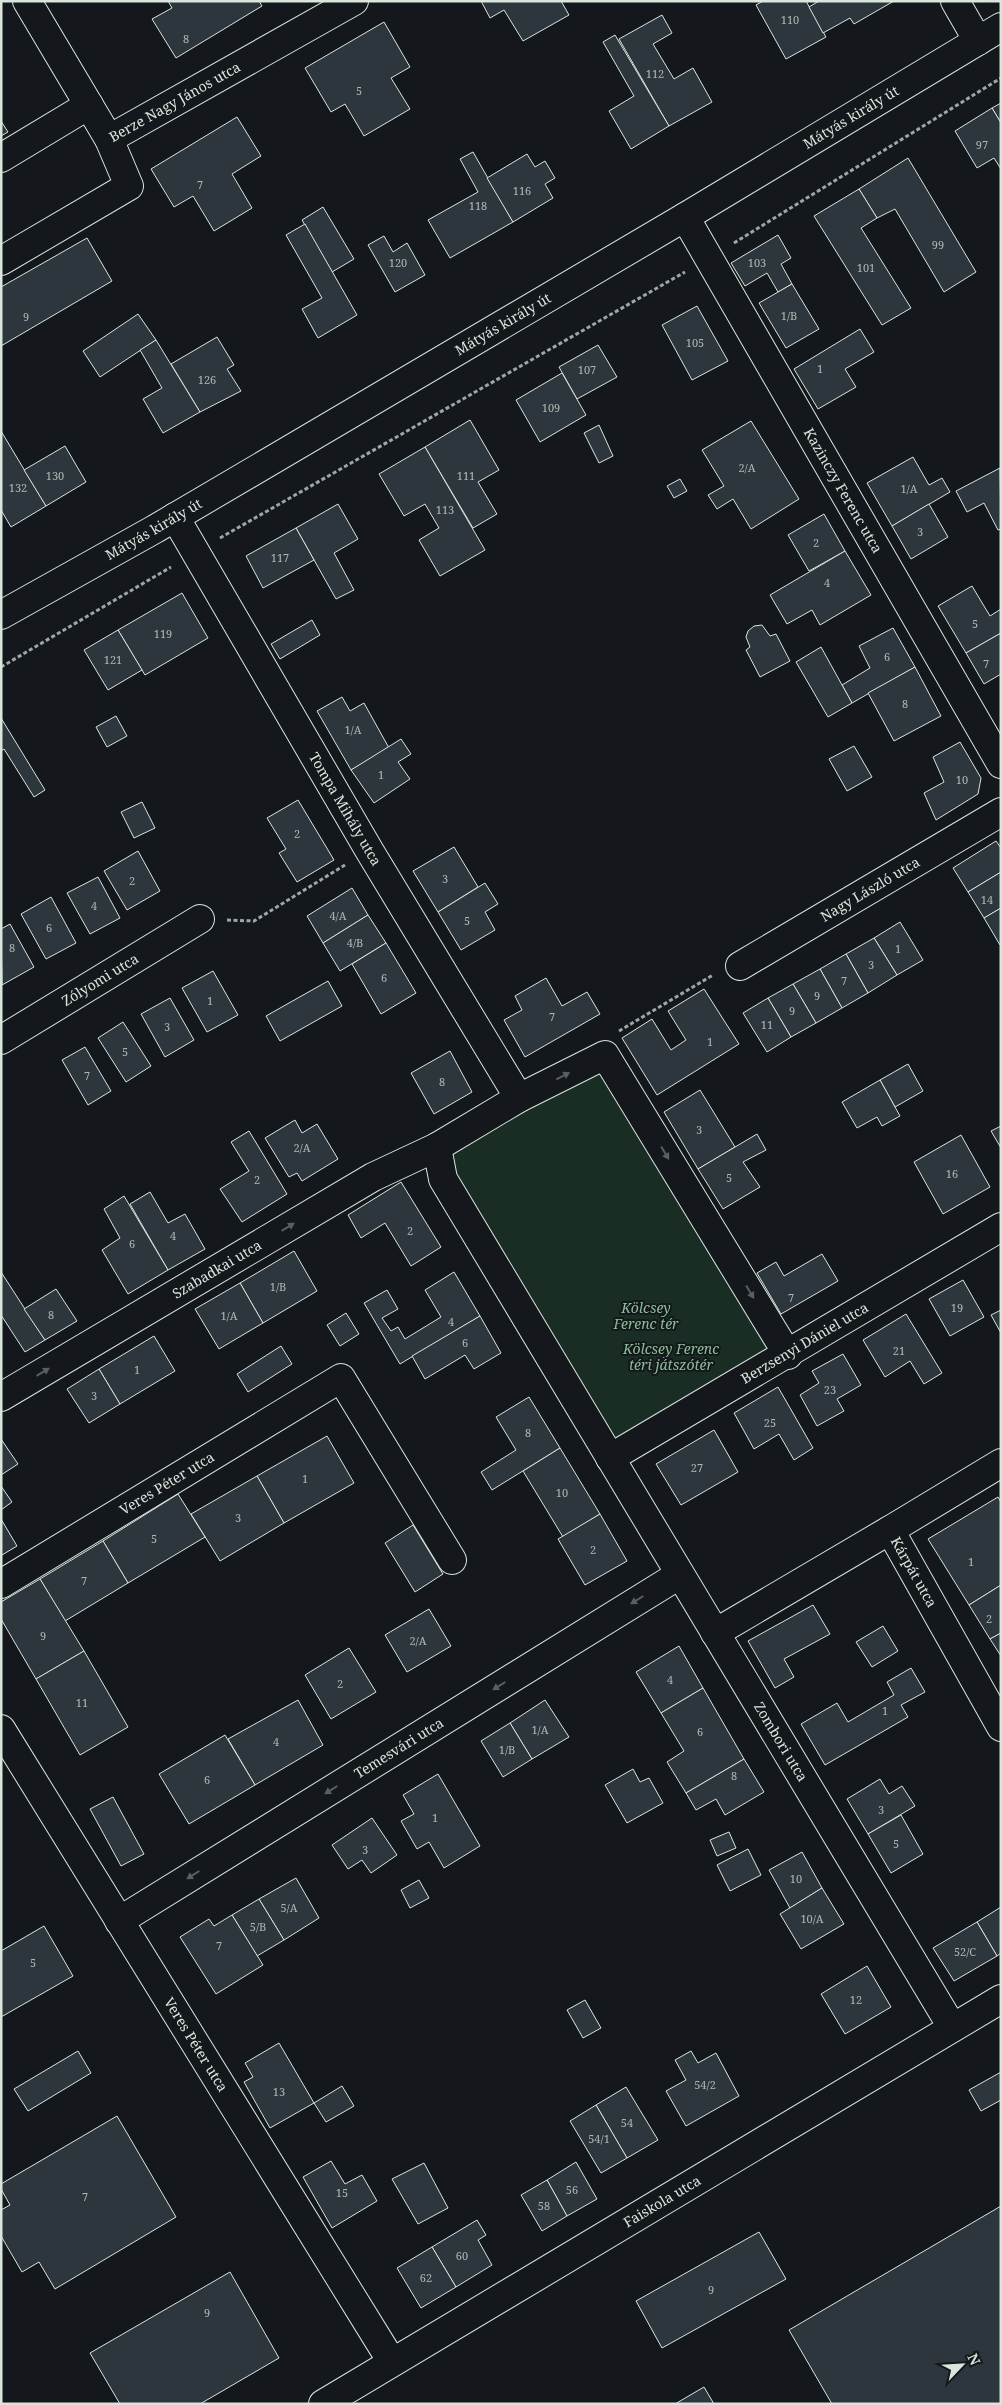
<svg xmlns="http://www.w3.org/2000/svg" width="1002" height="2405" font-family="'Noto Serif',serif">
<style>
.green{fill:#1a2d24;stroke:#939e99}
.building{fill:#2c363c;stroke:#d8e6dc}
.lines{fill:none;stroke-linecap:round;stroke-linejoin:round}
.minor-casing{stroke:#d8e6dc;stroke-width:30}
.major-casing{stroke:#d8e6dc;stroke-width:30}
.path{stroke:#9da8a2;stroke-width:3;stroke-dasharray:4 2.5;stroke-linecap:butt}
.minor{stroke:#14181c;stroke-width:28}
.major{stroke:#14181c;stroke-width:28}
.oneway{fill:#59605f}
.labels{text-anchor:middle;stroke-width:4;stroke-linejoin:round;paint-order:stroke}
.number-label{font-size:11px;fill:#adbab4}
.street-label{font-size:14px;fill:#d8e6dc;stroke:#14181c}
.park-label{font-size:14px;font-style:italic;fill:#8ac095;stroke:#14181c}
</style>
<rect width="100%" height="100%" fill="#14181c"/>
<path class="green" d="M605 1055 788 1355 610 1458 454 1177 452 1150Z"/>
<g class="building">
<path d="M168 1H259L262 6 176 58 152 19 172 8Z"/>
<path d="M481 1H561L569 15 523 41 504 10 490 18Z"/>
<path d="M763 1H806L826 37 786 59 756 5Z"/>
<path d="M819 1H894L854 24 850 18 823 33 809 7Z"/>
<path d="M662 15 672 33 653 44 674 79 693 68 712 102 669 126 619 39Z"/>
<path d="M384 22 410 67 391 78 410 109 364 136 345 104 331 112 305 68Z"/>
<path d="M615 35 669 126 631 149 609 111 634 96 603 42Z"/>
<path d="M1001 103V123L992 108Z"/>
<path d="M992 108 1001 123V169L994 158 977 168 955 131Z"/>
<path d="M237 117 261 156 232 174 252 208 214 231 193 196 174 207 151 169Z"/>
<path d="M1 121 8 132 1 136Z"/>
<path d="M473 152 513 222 450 258 428 220 478 192 460 159Z"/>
<path d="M527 154 535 167 545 161 555 178 545 184 553 198 513 222 487 178Z"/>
<path d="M908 158 976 272 944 292 895 209 877 218 859 189Z"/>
<path d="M859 189 877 218 861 228 911 308 882 325 814 216Z"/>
<path d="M323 207 354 259 332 272 302 220Z"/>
<path d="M305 224 357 315 318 338 302 309 322 298 286 235Z"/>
<path d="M778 235 791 258 781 264 792 284 778 292 767 273 745 286 731 263Z"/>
<path d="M384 236 393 252 407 243 425 275 395 292 368 245Z"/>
<path d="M87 238 112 281 1 346V287Z"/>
<path d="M792 284 819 329 786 348 759 303Z"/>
<path d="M697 306 728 361 692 380 662 325Z"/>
<path d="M138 314 156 340 100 377 83 351Z"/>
<path d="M860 329 874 352 845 369 856 387 818 409 794 369Z"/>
<path d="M217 337 234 365 227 369 241 391 200 412 171 364Z"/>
<path d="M156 340 200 412 163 433 143 399 162 388 140 350Z"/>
<path d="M598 345 617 377 577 399 559 367Z"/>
<path d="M562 373 586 415 540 442 516 400Z"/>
<path d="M470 420 499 470 478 482 497 514 473 528 425 447Z"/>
<path d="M751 421 799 499 751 529 733 499 717 509 708 495 724 486 702 450Z"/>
<path d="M599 425 613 456 599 463 584 433Z"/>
<path d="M1 431 46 506 11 527 1 510Z"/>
<path d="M65 446 86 482 46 506 24 470Z"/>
<path d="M425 447 485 550 440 576 419 540 439 528 425 504 404 516 379 474Z"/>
<path d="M913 457 929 485 942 478 950 492 892 526 867 483Z"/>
<path d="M1000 468 1001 529 998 530 984 503 967 512 956 491Z"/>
<path d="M680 479 687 491 674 498 667 486Z"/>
<path d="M338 504 358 539 334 553 354 590 336 599 296 528Z"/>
<path d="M929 504 948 537 911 559 892 526Z"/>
<path d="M824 514 845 551 809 571 788 535Z"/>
<path d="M296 528 314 560 263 588 246 556Z"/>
<path d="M845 551 871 595 820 625 812 610 787 624 770 595Z"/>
<path d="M972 586 990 616 1001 609V633L966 653 938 606Z"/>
<path d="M182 593 208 638 145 675 118 630Z"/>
<path d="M312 620 320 635 280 659 271 644Z"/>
<path d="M762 625 770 636 776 634 790 661 760 677 746 650 750 647 746 637 748 631 754 626Z"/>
<path d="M893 628 915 667 852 703 842 685 870 668 859 646Z"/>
<path d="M118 630 142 670 108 690 84 650Z"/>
<path d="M1001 633V674L984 684 966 653Z"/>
<path d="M821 647 852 703 828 717 796 662Z"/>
<path d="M915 667 941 716 894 741 868 693Z"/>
<path d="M342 697 350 711 364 703 389 748 351 770 317 711Z"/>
<path d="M116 716 127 736 107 747 96 727Z"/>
<path d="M1 718 45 790 34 797 4 749 1 751Z"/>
<path d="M401 739 411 754 398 762 410 779 374 803 351 770Z"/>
<path d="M960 742 981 778 978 794 936 820 924 793 944 782 933 757Z"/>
<path d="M854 746 872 777 847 791 829 759Z"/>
<path d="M298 800 334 860 297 882 279 853 286 849 267 818Z"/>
<path d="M142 802 155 828 134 838 121 812Z"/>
<path d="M996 841 1001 848V872L968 892 953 868Z"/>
<path d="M454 847 478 887 438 912 413 871Z"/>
<path d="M138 851 160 891 127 910 104 871Z"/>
<path d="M1001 872V908L984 918 968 892Z"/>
<path d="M98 877 120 918 90 934 67 893Z"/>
<path d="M485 883 498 904 485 912 495 930 461 950 438 912Z"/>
<path d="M352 888 368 915 323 943 307 916Z"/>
<path d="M51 897 76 943 46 959 21 914Z"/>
<path d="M1001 908V945H1000L984 918Z"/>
<path d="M368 915 386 943 340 971 323 943Z"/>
<path d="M900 922 923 960 897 975 874 938Z"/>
<path d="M10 924 34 967 2 985 1 929Z"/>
<path d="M874 938 897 975 868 993 846 954Z"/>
<path d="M386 943 416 993 381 1014 352 964Z"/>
<path d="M846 954 868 993 842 1008 820 969Z"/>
<path d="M820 969 842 1008 816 1023 793 984Z"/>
<path d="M213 971 238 1015 207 1032 182 988Z"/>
<path d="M546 978 562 1006 587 992 600 1014 525 1057 504 1020 522 1010 515 996Z"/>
<path d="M328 981 342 1006 280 1041 266 1016Z"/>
<path d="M793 984 816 1023 791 1037 768 998Z"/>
<path d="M704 989 739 1044 657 1095 622 1038 652 1019 671 1050 686 1040 668 1011Z"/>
<path d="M170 998 194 1040 165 1057 141 1014Z"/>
<path d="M768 998 791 1037 767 1052 743 1013Z"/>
<path d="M123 1022 151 1066 126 1082 98 1038Z"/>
<path d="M85 1047 111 1091 88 1105 62 1060Z"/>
<path d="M450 1051 472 1092 434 1114 411 1073Z"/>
<path d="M908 1064 923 1091 895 1107 880 1080Z"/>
<path d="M880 1080 900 1116 882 1126 877 1117 857 1128 842 1102Z"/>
<path d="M700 1090 735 1147 698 1169 664 1112Z"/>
<path d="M295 1120 302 1133 317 1124 338 1159 302 1181 297 1173 289 1177 265 1138Z"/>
<path d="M1001 1126V1148L991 1131Z"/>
<path d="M249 1131 287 1194 242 1222 220 1189 249 1171 231 1142Z"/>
<path d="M757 1134 766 1150 743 1162 760 1187 723 1209 698 1169Z"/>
<path d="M961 1135 990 1187 943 1214 914 1162Z"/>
<path d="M401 1182 441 1247 411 1266 385 1223 361 1238 348 1215Z"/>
<path d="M150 1192 168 1223 185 1214 205 1249 168 1270 130 1204Z"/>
<path d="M124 1196 168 1270 128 1294 102 1250 120 1238 104 1209Z"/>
<path d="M294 1251 317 1291 263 1323 240 1283Z"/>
<path d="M822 1254 838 1281 781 1314 757 1273 776 1262 784 1276Z"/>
<path d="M1 1272 45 1340 25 1352 1 1315Z"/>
<path d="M454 1272 480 1316 400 1364 364 1303 387 1290 398 1309 382 1318 391 1331 398 1327 405 1339 441 1317 425 1290Z"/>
<path d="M963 1280 984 1317 950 1336 929 1299Z"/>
<path d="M240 1283 263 1323 219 1349 195 1309Z"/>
<path d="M56 1289 77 1321 45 1340 24 1309Z"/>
<path d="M1001 1310V1333L991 1315Z"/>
<path d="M346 1313 359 1334 340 1346 327 1325Z"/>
<path d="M906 1314 942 1373 924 1384 910 1361 885 1377 863 1340Z"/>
<path d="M480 1316 501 1353 474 1369 465 1355 425 1379 412 1356Z"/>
<path d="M154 1336 175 1371 120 1404 99 1369Z"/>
<path d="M281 1346 292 1364 248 1392 237 1374Z"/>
<path d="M843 1354 861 1385 837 1399 844 1411 817 1426 800 1395 819 1383 812 1371Z"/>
<path d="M99 1369 120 1404 89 1423 67 1389Z"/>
<path d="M778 1387 813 1448 794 1460 779 1434 754 1449 734 1413Z"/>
<path d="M529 1397 560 1448 492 1490 481 1472 516 1450 496 1417Z"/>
<path d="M714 1430 738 1472 681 1505 656 1464Z"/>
<path d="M327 1436 354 1483 284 1523 257 1476Z"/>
<path d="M1 1439 18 1464 1 1475Z"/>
<path d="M560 1448 600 1514 563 1537 523 1471Z"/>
<path d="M257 1476 284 1523 220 1561 191 1514Z"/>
<path d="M1 1486 12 1502 1 1510Z"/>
<path d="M178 1494 205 1537 128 1583 103 1541Z"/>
<path d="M998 1497 1001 1502V1585L969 1605 928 1539Z"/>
<path d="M600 1514 627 1561 585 1585 558 1539Z"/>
<path d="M1 1519 17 1546 2 1555H1Z"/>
<path d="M413 1525 443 1574 415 1592 385 1543Z"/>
<path d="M103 1541 128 1583 65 1621 40 1579Z"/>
<path d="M40 1579 84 1651 36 1679 1 1619V1602Z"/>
<path d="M1001 1585V1633L990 1639 969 1605Z"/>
<path d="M813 1605 830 1634 784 1659 794 1677 775 1688 748 1641Z"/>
<path d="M429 1609 451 1646 407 1672 385 1635Z"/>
<path d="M883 1626 898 1651 872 1667 856 1642Z"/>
<path d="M1001 1633V1656L990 1639Z"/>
<path d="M679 1646 703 1688 661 1713 636 1672Z"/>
<path d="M349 1648 376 1692 331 1719 305 1675Z"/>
<path d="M84 1651 128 1727 80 1755 36 1679Z"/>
<path d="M911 1668 925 1692 901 1705 908 1717 825 1765 801 1724 837 1703 848 1722 894 1695 887 1682Z"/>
<path d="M703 1688 744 1759 686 1793 667 1762 684 1751 661 1713Z"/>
<path d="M298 1700 323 1745 255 1785 228 1739Z"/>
<path d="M545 1700 569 1737 532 1759 510 1723Z"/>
<path d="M510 1723 532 1759 503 1777 481 1741Z"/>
<path d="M225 1735 255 1785 189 1824 159 1774Z"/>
<path d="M744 1759 764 1792 725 1815 716 1799 696 1810 686 1793Z"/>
<path d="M633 1769 640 1782 649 1778 663 1803 627 1823 605 1785Z"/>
<path d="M438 1774 480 1846 444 1868 429 1842 417 1849 401 1821 414 1814 403 1795Z"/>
<path d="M880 1779 889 1794 902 1786 915 1806 868 1834 847 1799Z"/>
<path d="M113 1797 144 1854 121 1866 90 1809Z"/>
<path d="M901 1815 923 1854 891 1873 868 1834Z"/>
<path d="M372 1818 397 1855 371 1873 362 1860 348 1869 332 1845Z"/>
<path d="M729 1832 736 1848 717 1856 710 1840Z"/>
<path d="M748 1849 761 1875 730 1891 717 1865Z"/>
<path d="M802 1852 822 1888 790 1908 769 1870Z"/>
<path d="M296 1878 319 1918 284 1940 259 1899Z"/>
<path d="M419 1880 429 1898 410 1908 401 1890Z"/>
<path d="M822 1888 844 1924 801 1949 780 1914Z"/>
<path d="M259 1899 284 1940 257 1956 232 1915Z"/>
<path d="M1001 1907V1953L997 1956 977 1922Z"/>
<path d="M232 1915 263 1965 216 1994 180 1937 209 1919 214 1926Z"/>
<path d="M977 1922 997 1956 954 1981 933 1948Z"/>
<path d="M44 1926 73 1976 1 2017V1951Z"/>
<path d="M867 1966 891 2007 845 2034 821 1994Z"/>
<path d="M585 2000 601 2028 583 2038 567 2010Z"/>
<path d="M279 2043 314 2103 270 2128 244 2082 253 2077 245 2063Z"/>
<path d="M78 2051 91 2073 28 2111 14 2089Z"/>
<path d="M691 2051 698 2063 716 2053 739 2096 686 2126 666 2091 686 2080 675 2060Z"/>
<path d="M1001 2072V2100L981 2111 969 2090Z"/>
<path d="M342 2086 354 2106 326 2122 314 2103Z"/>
<path d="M626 2087 658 2140 627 2158 596 2105Z"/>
<path d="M596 2105 627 2158 601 2173 570 2121Z"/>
<path d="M117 2116 176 2217 55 2289 39 2262 22 2272 1 2236V2210L10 2205 1 2189V2184Z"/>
<path d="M331 2161 345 2184 362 2175 377 2201 332 2228 303 2177Z"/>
<path d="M576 2162 597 2199 567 2216 547 2180Z"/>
<path d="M424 2163 448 2208 418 2224 392 2179Z"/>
<path d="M547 2180 567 2216 542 2231 521 2195Z"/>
<path d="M1001 2206V2404H832L789 2330Z"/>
<path d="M477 2220 486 2235 478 2240 492 2265 456 2287 432 2247Z"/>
<path d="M759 2232 786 2279 662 2348 636 2301Z"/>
<path d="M432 2247 456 2287 421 2308 397 2268Z"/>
<path d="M230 2272 279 2358 200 2404H120L90 2353Z"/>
<path d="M704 2387 714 2404H675Z"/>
</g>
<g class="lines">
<defs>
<g id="minor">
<path id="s1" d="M27 1 109 139 354 1"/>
<path d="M955 1 978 41"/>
<path d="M1 158 89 105"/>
<path id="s2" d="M685 217 1001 764"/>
<path d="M1 261 129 186 109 139"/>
<path id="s3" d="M175 517 369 850 519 1098"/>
<path id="s4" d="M740 966 1001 812"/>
<path id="s5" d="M1 1040 200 919"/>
<path id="s6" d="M788 1355 605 1055 519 1098 437 1147 443 1179 952 2027"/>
<path id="s7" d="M1 1397 373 1177 437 1147"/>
<path id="s8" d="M610 1458 1001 1227"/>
<path id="s9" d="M1001 1463 890 1530 1001 1727"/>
<path id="s10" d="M1 1584 341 1378 452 1560"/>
<path d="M715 1633 890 1530"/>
<path id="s11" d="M1 1729 392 2362"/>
<path id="s12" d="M119 1921 679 1575"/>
<path id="s13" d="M323 2404 1001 1999"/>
</g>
<g id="major">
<path id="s14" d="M1 615 155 529 685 217 1001 27"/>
</g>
</defs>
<use href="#minor" class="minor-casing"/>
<use href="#major" class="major-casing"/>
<g class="path">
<path d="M734 243 1001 78"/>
<path d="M220 538 685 272"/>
<path d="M1 667 171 567"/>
<path d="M227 920 254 921 345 865"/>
<path d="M619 1031 713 975"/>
</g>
<use href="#minor" class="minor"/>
<use href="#major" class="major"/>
</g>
<defs><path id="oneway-solid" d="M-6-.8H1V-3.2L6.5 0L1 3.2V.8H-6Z" transform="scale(1.25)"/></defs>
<g class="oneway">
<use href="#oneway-solid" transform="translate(563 1076) rotate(-27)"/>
<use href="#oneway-solid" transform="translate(665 1153) rotate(59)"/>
<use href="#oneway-solid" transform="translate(288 1227) rotate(-31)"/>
<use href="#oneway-solid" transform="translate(750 1292) rotate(59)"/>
<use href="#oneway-solid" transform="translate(43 1372) rotate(-31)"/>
<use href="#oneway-solid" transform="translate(637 1600) rotate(148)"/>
<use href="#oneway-solid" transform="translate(499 1686) rotate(148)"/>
<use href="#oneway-solid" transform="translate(331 1790) rotate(148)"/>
<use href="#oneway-solid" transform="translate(193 1875) rotate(148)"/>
</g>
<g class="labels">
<g class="number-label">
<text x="790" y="24">110</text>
<text x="186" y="43">8</text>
<text x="655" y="78">112</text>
<text x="359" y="95">5</text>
<text x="982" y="149">97</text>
<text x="200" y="189">7</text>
<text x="522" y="195">116</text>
<text x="478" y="210">118</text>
<text x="938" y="249">99</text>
<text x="398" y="267">120</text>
<text x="757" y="267">103</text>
<text x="866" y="272">101</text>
<text x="789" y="320">1/B</text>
<text x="26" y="321">9</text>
<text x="695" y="347">105</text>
<text x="820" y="373">1</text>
<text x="587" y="374">107</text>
<text x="207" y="384">126</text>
<text x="551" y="412">109</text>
<text x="747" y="472">2/A</text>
<text x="55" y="480">130</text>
<text x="466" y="480">111</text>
<text x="18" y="492">132</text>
<text x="909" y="493">1/A</text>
<text x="445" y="514">113</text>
<text x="920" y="536">3</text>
<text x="816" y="547">2</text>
<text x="280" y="562">117</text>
<text x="827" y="587">4</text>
<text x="975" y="628">5</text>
<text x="163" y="638">119</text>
<text x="887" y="661">6</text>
<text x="113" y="664">121</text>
<text x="986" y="668">7</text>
<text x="905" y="708">8</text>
<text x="353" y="734">1/A</text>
<text x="381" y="779">1</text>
<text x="962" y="784">10</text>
<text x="297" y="838">2</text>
<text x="445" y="883">3</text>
<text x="132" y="885">2</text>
<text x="987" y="904">14</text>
<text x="94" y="910">4</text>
<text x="338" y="920">4/A</text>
<text x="467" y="925">5</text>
<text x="49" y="932">6</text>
<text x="355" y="947">4/B</text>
<text x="12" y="952">8</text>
<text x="898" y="953">1</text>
<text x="871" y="969">3</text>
<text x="384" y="982">6</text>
<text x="844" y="985">7</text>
<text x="817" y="1000">9</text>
<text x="210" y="1005">1</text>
<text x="792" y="1015">9</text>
<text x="552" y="1021">7</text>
<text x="767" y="1029">11</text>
<text x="167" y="1031">3</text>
<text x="710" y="1046">1</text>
<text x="125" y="1056">5</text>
<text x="87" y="1080">7</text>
<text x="442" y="1086">8</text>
<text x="699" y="1134">3</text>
<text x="302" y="1152">2/A</text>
<text x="952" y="1178">16</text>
<text x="729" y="1182">5</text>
<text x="257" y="1184">2</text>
<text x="410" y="1235">2</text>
<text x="173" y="1240">4</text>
<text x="132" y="1248">6</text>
<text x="278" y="1291">1/B</text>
<text x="791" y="1302">7</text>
<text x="957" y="1312">19</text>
<text x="51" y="1319">8</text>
<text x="229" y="1320">1/A</text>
<text x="451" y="1326">4</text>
<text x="465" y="1347">6</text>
<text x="899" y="1355">21</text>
<text x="137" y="1374">1</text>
<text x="830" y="1394">23</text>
<text x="94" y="1400">3</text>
<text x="770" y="1427">25</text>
<text x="528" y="1437">8</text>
<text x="697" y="1472">27</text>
<text x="305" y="1483">1</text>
<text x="562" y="1497">10</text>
<text x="238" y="1522">3</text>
<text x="154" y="1543">5</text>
<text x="593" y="1554">2</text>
<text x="971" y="1566">1</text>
<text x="84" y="1585">7</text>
<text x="989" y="1623">2</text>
<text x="43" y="1640">9</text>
<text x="418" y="1645">2/A</text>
<text x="670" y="1684">4</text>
<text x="340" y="1688">2</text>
<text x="82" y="1707">11</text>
<text x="885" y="1715">1</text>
<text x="540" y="1734">1/A</text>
<text x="700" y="1736">6</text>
<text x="276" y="1746">4</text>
<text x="507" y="1754">1/B</text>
<text x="734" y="1780">8</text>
<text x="207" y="1784">6</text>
<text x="881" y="1814">3</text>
<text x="435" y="1822">1</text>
<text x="896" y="1848">5</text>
<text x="365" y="1854">3</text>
<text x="796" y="1883">10</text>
<text x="289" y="1912">5/A</text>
<text x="812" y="1923">10/A</text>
<text x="258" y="1931">5/B</text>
<text x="219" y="1950">7</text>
<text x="965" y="1956">52/C</text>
<text x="33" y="1967">5</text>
<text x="856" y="2004">12</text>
<text x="705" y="2089">54/2</text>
<text x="279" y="2096">13</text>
<text x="627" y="2127">54</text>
<text x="599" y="2143">54/1</text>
<text x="572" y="2194">56</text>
<text x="342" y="2197">15</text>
<text x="85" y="2201">7</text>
<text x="544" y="2210">58</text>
<text x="462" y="2260">60</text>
<text x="426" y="2282">62</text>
<text x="711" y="2294">9</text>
<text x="207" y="2317">9</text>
</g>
<g class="street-label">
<text dy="5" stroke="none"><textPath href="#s1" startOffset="236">Berze Nagy János utca</textPath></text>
<text dy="5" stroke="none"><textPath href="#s14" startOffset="985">Mátyás király út</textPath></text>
<text dy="5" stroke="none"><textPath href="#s14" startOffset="580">Mátyás király út</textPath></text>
<text dy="5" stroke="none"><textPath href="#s2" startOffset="316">Kazinczy Ferenc utca</textPath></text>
<text dy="5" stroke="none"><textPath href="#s14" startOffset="175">Mátyás király út</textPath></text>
<text dy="5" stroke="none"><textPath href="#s3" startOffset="338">Tompa Mihály utca</textPath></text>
<text dy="5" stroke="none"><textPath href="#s4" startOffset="151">Nagy László utca</textPath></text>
<text dy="5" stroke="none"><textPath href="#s5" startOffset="116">Zólyomi utca</textPath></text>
<text dy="5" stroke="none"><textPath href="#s7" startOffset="251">Szabadkai utca</textPath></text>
<text dy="5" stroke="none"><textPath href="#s8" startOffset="226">Berzsenyi Dániel utca</textPath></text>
<text dy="5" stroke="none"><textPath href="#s10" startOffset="194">Veres Péter utca</textPath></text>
<text dy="5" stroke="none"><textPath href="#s9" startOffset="178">Kárpát utca</textPath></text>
<text dy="5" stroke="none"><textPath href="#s6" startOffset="1232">Zombori utca</textPath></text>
<text dy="5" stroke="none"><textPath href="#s12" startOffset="329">Temesvári utca</textPath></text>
<text dy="5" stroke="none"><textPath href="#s11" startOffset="371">Veres Péter utca</textPath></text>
<text dy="5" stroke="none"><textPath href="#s13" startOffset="395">Faiskola utca</textPath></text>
</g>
<g class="park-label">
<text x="646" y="1313">Kölcsey<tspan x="646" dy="16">Ferenc tér</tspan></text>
<text x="671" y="1354">Kölcsey Ferenc<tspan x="671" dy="16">téri játszótér</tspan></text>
</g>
</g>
<rect width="1002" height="2405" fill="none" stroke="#d8e6dc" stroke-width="5"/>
<g transform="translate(962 2365) rotate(65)" stroke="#14181c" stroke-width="4" paint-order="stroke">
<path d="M0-4L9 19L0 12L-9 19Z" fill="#d8e6dc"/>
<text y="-8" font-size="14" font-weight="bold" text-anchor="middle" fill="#d8e6dc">N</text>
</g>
</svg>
